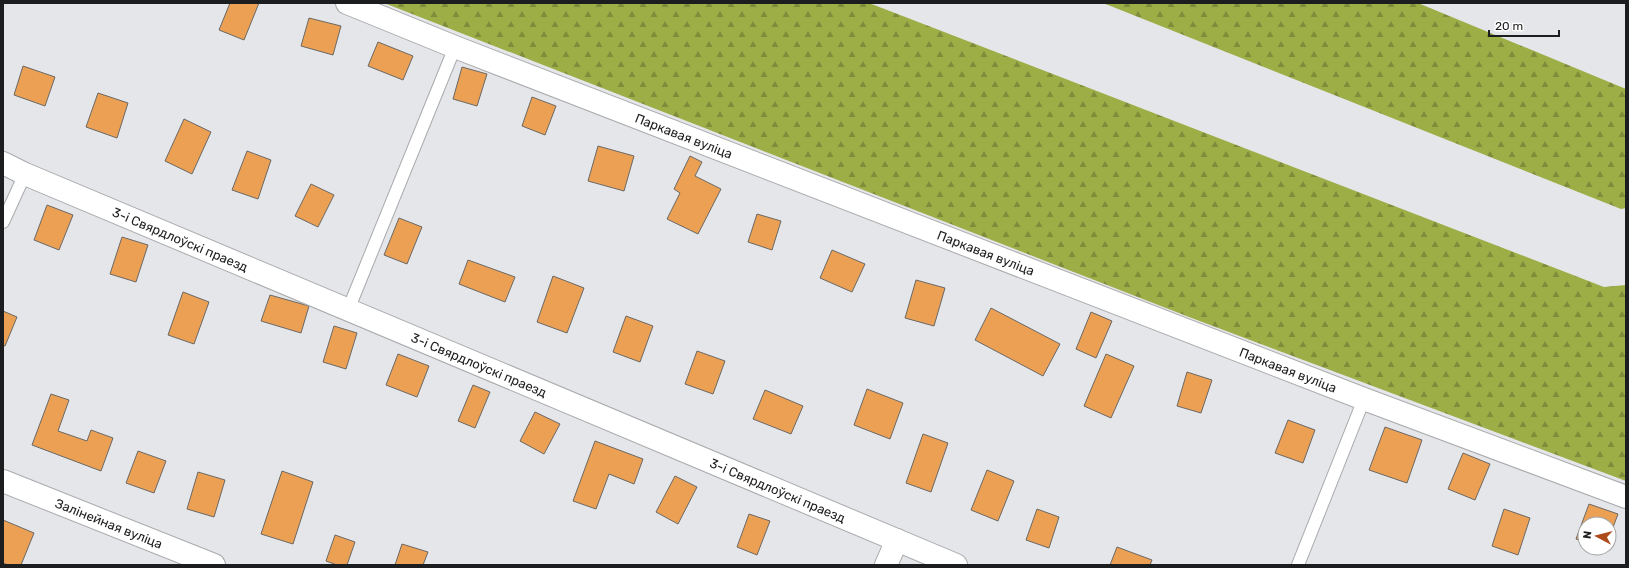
<svg xmlns="http://www.w3.org/2000/svg" width="1629" height="568" font-family="Rubik,sans-serif">
<style>
.forest{fill:url(#forest-firs)}
.building{fill:#eca054;stroke:#6a6866}
.lines{fill:none;stroke-linecap:round;stroke-linejoin:round}
.lane-casing{stroke:#a8aaac;stroke-width:14}
.street-casing{stroke:#a8aaac;stroke-width:24}
.secondary-casing{stroke:#a8aaac;stroke-width:24}
.lane{stroke:#fff;stroke-width:12}
.street{stroke:#fff;stroke-width:22}
.secondary{stroke:#fff;stroke-width:22}
.labels{text-anchor:middle;stroke-width:4;stroke-linejoin:round;paint-order:stroke}
.street-label{font-size:13px;fill:#1c1d1e;stroke:#fff}
</style>
<defs>
<pattern id="forest-firs" width="22" height="20" patternUnits="userSpaceOnUse"><rect width="22" height="20" fill="#9dae47"/><path d="M5 1l3.5 6h-7zM16 11l3.5 6h-7z" fill="#7f8d3b"/></pattern>
</defs>
<rect width="100%" height="100%" fill="#e5e6e9"/>
<g class="forest">
<path d="M384 3H869L1604 287 1626 285V481L1189 317Z"/>
<path d="M1103 3H1418L1626 89V208L1621 209Z"/>
</g>
<g class="building">
<path d="M230 3H259L244 40 219 30Z"/>
<path d="M309 18 341 26 333 55 301 46Z"/>
<path d="M378 42 413 56 403 80 368 66Z"/>
<path d="M23 66 55 77 45 106 14 95Z"/>
<path d="M462 67 487 74 477 106 453 99Z"/>
<path d="M98 93 128 103 117 138 86 127Z"/>
<path d="M532 97 556 106 545 135 522 126Z"/>
<path d="M184 119 211 132 192 174 165 161Z"/>
<path d="M598 146 634 156 624 191 588 181Z"/>
<path d="M247 151 271 160 258 199 232 190Z"/>
<path d="M690 156 702 162 695 176 721 189 698 234 667 219 680 193 674 189Z"/>
<path d="M311 184 334 195 318 227 295 216Z"/>
<path d="M47 205 73 215 59 250 34 240Z"/>
<path d="M757 214 781 221 772 250 748 242Z"/>
<path d="M399 218 422 227 407 264 384 255Z"/>
<path d="M122 237 148 245 136 282 110 274Z"/>
<path d="M832 250 865 264 852 292 820 278Z"/>
<path d="M468 260 515 277 505 302 459 284Z"/>
<path d="M553 276 584 288 567 333 537 322Z"/>
<path d="M916 280 945 288 934 326 905 318Z"/>
<path d="M183 292 209 302 194 344 168 335Z"/>
<path d="M270 295 309 306 301 333 261 321Z"/>
<path d="M991 308 1060 344 1043 376 975 340Z"/>
<path d="M3 311 17 317 5 346 3 345Z"/>
<path d="M1091 312 1112 321 1096 358 1076 349Z"/>
<path d="M626 316 653 326 640 362 613 352Z"/>
<path d="M334 326 357 333 346 369 323 362Z"/>
<path d="M697 351 725 361 713 394 685 384Z"/>
<path d="M398 354 429 366 417 397 386 385Z"/>
<path d="M1106 354 1134 366 1111 418 1084 406Z"/>
<path d="M1187 372 1212 380 1201 413 1177 406Z"/>
<path d="M473 385 490 392 475 428 458 421Z"/>
<path d="M867 389 903 403 890 439 854 425Z"/>
<path d="M765 390 803 406 791 434 753 419Z"/>
<path d="M51 394 69 400 58 431 87 441 91 430 113 438 101 471 32 445Z"/>
<path d="M535 412 560 424 544 454 520 441Z"/>
<path d="M1288 420 1315 430 1303 463 1275 453Z"/>
<path d="M1385 427 1422 440 1407 483 1369 470Z"/>
<path d="M923 434 948 443 931 492 906 483Z"/>
<path d="M595 441 643 459 634 484 609 474 596 509 573 501Z"/>
<path d="M138 451 166 461 154 493 126 483Z"/>
<path d="M1463 453 1490 464 1475 500 1448 489Z"/>
<path d="M987 470 1014 481 998 521 971 510Z"/>
<path d="M282 471 313 482 293 544 261 534Z"/>
<path d="M198 472 225 480 214 517 187 509Z"/>
<path d="M675 476 697 487 678 524 656 512Z"/>
<path d="M1589 504 1618 514 1609 538V524H1585V542L1576 539Z"/>
<path d="M1037 509 1059 517 1049 548 1026 540Z"/>
<path d="M1504 509 1530 518 1518 555 1492 546Z"/>
<path d="M749 514 770 521 757 555 737 547Z"/>
<path d="M3 520 34 533 21 565H8L3 563Z"/>
<path d="M335 535 355 542 347 565H337L326 561Z"/>
<path d="M402 544 428 552 423 565H395Z"/>
<path d="M1117 547 1152 560 1150 565H1110Z"/>
</g>
<g class="lines">
<defs>
<g id="lane">
<path d="M3 222 25 174"/>
<path d="M348 310 455 47"/>
<path d="M1298 565 1364 399"/>
</g>
<g id="street">
<path id="s1" d="M3 163 25 174 956 565"/>
<path id="s2" d="M3 481 214 565"/>
<path d="M886 565 897 540"/>
</g>
<g id="secondary">
<path id="s3" d="M347 3 455 47 1364 399 1626 497"/>
</g>
</defs>
<use href="#lane" class="lane-casing"/>
<use href="#street" class="street-casing"/>
<use href="#secondary" class="secondary-casing"/>
<use href="#lane" class="lane"/>
<use href="#street" class="street"/>
<use href="#secondary" class="secondary"/>
</g>
<g class="labels">
<g class="street-label">
<text dy="5" stroke="none"><textPath href="#s3" startOffset="362">Паркавая вуліца</textPath></text>
<text dy="5" stroke="none"><textPath href="#s1" startOffset="193">3-і Свярдлоўскі праезд</textPath></text>
<text dy="5" stroke="none"><textPath href="#s3" startOffset="686">Паркавая вуліца</textPath></text>
<text dy="5" stroke="none"><textPath href="#s1" startOffset="517">3-і Свярдлоўскі праезд</textPath></text>
<text dy="5" stroke="none"><textPath href="#s3" startOffset="1010">Паркавая вуліца</textPath></text>
<text dy="5" stroke="none"><textPath href="#s1" startOffset="841">3-і Свярдлоўскі праезд</textPath></text>
<text dy="5" stroke="none"><textPath href="#s2" startOffset="114">Залінейная вуліца</textPath></text>
</g>
</g>
<rect width="1629" height="568" fill="none" stroke="#1c1d1e" stroke-width="8"/>
<g transform="translate(1597 536) rotate(277)"><circle r="19" fill="#ffffff" stroke="#a4a5a5"/>
<path d="M0-3L7 15L0 10L-7 15Z" fill="#ae4a19"/>
<text y="-6" font-size="11" font-weight="bold" text-anchor="middle" fill="#1c1d1e">N</text>
</g>
<path d="M1489 30v6h70v-6" fill="none" stroke="#1c1d1e" stroke-width="2"/>
<text x="1495" y="30" font-size="12" fill="#1c1d1e" stroke="#ffffff" stroke-width="3" paint-order="stroke">20 m</text>
</svg>
